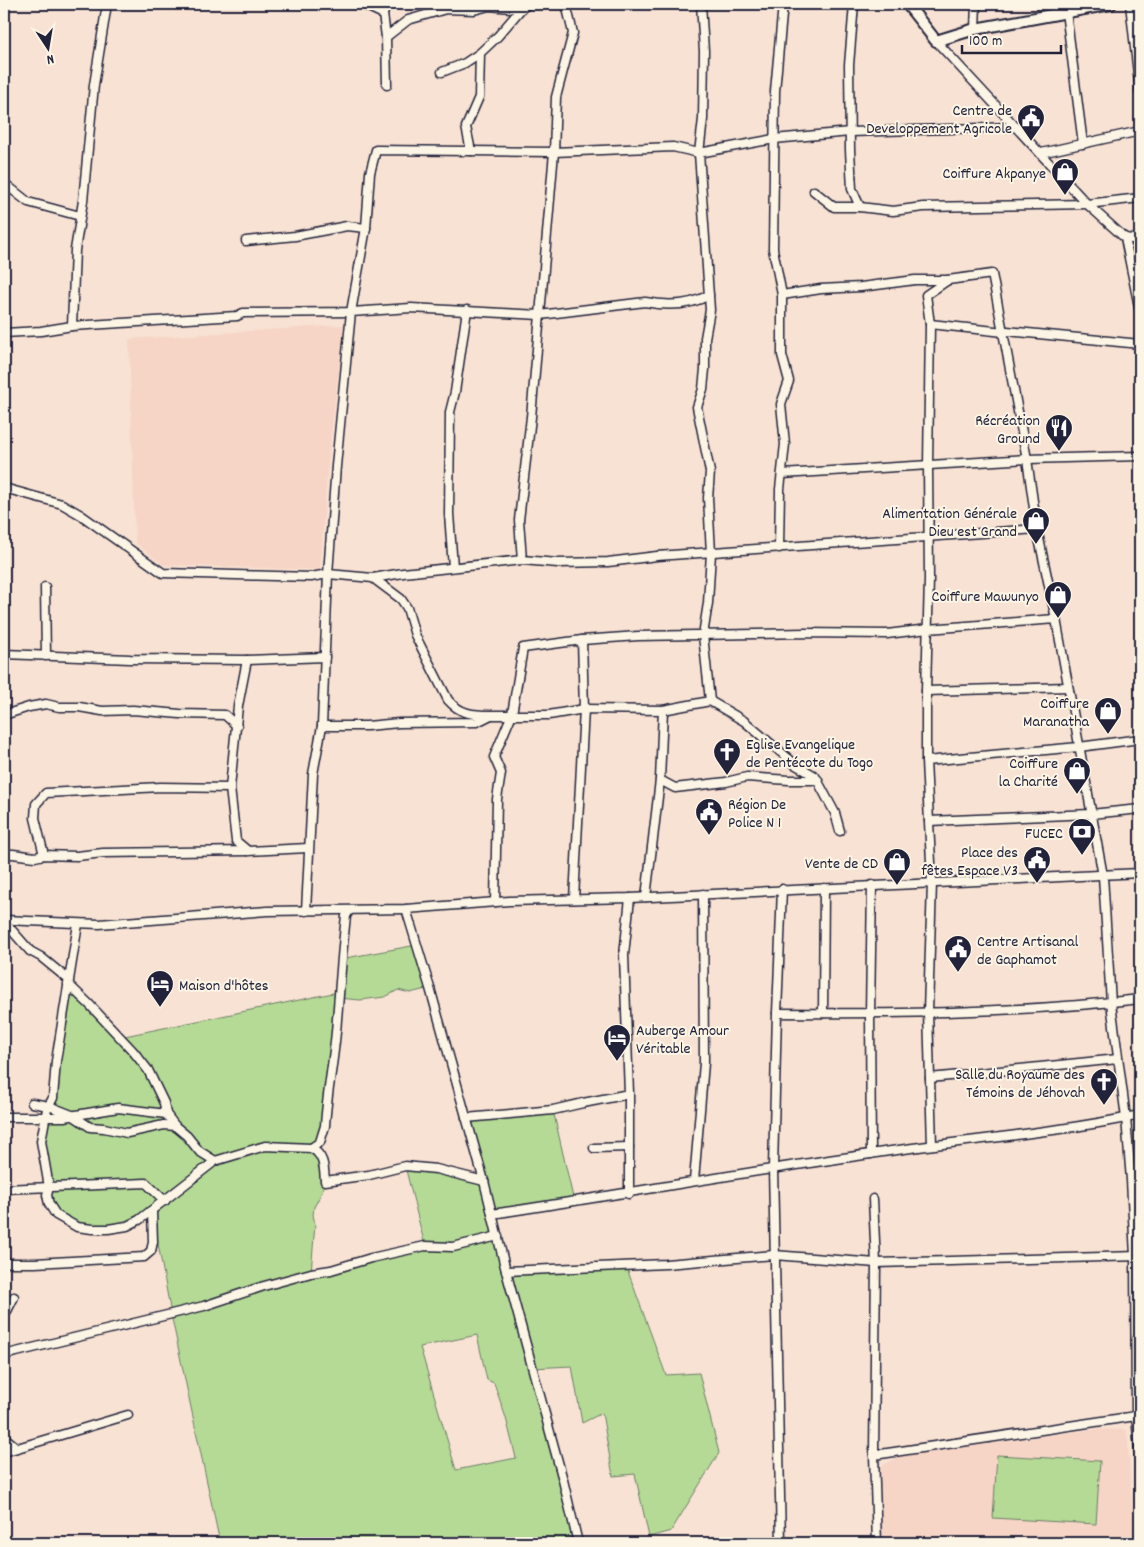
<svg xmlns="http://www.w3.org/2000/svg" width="1144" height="1547" font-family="Dekko,sans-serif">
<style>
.built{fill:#f6d5c6}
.green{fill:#b5da95;stroke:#6c7e68;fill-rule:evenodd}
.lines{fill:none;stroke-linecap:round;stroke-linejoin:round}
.street-casing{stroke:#22223b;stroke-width:11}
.secondary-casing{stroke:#22223b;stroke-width:14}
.street{stroke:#fcf5e5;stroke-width:8}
.secondary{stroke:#fcf5e5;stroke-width:10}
.labels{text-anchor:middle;stroke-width:4;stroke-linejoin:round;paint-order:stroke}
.poi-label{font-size:16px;fill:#22223b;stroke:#fcf5e5;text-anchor:end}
</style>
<rect width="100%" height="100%" fill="#f8e2d3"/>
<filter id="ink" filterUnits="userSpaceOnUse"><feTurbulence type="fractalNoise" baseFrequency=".02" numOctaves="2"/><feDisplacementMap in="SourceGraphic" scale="10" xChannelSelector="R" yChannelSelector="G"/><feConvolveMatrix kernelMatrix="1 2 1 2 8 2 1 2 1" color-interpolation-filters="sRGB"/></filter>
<g filter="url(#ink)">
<g class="built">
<path d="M344 325 328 463 320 570 164 565 135 543 129 339Z"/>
<path d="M1095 1429 1127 1430 1135 1543H882L880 1467 901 1456Z"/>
</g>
<g class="green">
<path d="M417 945 430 988 410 993 398 990 385 997 360 1000 338 998 320 1142 311 1148 321 1158 325 1181 321 1194 314 1207 313 1215 315 1224 311 1273 425 1246 405 1166 483 1181 466 1118 553 1110 574 1202 492 1215 507 1271 626 1266 666 1375 699 1373 719 1453 671 1531 649 1537 635 1474 613 1476 602 1413 582 1423 572 1366 532 1368 577 1543H220L171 1314 152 1211 130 1224 92 1229 61 1218 49 1204 41 1141 53 1098 68 984 120 1037 338 992 340 959ZM477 1335 487 1380 494 1383 506 1418 516 1458 456 1470 420 1347Z"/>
<path d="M997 1455 1100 1461 1096 1524 993 1518Z"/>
</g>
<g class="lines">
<defs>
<g id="street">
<path d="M362 4 383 14 386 37 408 20 446 9 474 10 489 6 521 9"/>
<path d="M701 4 704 51 703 119 699 153 710 310 705 338V369L703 389 697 407 710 472 708 498 711 553 708 603 703 635 710 701"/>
<path d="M854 4 849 65 850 150 852 189 860 207"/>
<path d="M1065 4 1083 144"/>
<path d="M1130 4 1140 92"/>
<path d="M383 14 387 4"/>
<path d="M975 29 976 4"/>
<path d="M386 37 387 85"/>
<path d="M936 41 1087 204 1125 238 1140 312"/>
<path d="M442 72 465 63 480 53"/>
<path d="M471 151 466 127 479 97 480 53 498 36 521 9 528 4"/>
<path d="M1041 153 1140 131"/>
<path d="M4 183 28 202 80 216"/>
<path d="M814 191 834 207H860L893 211 923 207 1087 204 1140 198"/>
<path d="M1125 238 1140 240"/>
<path d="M246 241 295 236 347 226 366 228"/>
<path d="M782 295 821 289 861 287 915 280H948L992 274 1027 459 1037 529 1056 619"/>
<path d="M930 324 1004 332 1007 331 1140 344"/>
<path d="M72 326 75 250 83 201 94 85 107 4"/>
<path d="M4 333 41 331 72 326 237 316 243 313 351 312 366 228 370 173 376 150 554 152 673 147 699 153 774 139 850 132 1015 127"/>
<path d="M782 474 1027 459 1140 456"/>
<path d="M4 488 62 504 81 515 163 573 311 577 328 574 373 578 401 599 407 608 415 635 448 700C460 714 473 715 491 715"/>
<path d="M779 548 780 489 785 444 781 404 789 381 782 355V295L773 249 775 91 783 4"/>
<path d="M522 560 519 520 531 417 540 315 554 152 556 97 573 33 566 4"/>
<path d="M453 567 449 514 450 412 455 392 467 310"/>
<path d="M373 578 403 573 522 560 558 563 608 562 657 556 1037 529"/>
<path d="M45 587 46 656"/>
<path d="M4 654 130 659 247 660 325 657"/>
<path d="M247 660 238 706 230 788 236 841 248 851"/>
<path d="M926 691 1068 687"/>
<path d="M4 715 29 707 46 704 59 707H79L102 711 133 710 180 714 225 715 237 726"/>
<path d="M322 726H367L399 723 477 722 491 715H549L584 709 663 710 710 701 744 721 796 765 815 776 835 813 840 831"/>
<path d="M926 761 1079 747 1140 739"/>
<path d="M660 780 675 788 726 782 747 777 789 780H818"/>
<path d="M929 821 1091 814 1140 809"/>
<path d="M4 854H13L35 857 44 855 77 856 103 853 248 851 308 848"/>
<path d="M44 855 35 818 36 804 46 793 161 787 230 788"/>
<path d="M646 897 660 780 663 710"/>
<path d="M574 899 584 709 582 640"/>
<path d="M495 902 497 799 501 773 494 757 512 714 523 648 582 640 638 636 805 633 887 634 928 629 1056 619 1103 876 1111 1003 1126 1118 1131 1180 1135 1256 1136 1416 1140 1459"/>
<path d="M406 909 430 988 484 1181 506 1271 563 1480 578 1543"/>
<path d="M306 911 313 774 322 726 328 574 336 466 351 312 411 308 540 315 645 302C666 306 690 306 709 295"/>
<path d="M4 920 99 924 267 911 406 909 509 901 630 898 1140 873"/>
<path d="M78 924 56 1061 53 1098 47 1109 41 1141 49 1187 47 1195 49 1204 56 1215 77 1227 92 1229H108L127 1226 139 1220 215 1161 265 1146 311 1148C324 1155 324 1167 325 1181L369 1175 405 1166 436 1169 484 1181"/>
<path d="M4 925 8 926 30 951 41 957 69 980"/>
<path d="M68 984 89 1004 133 1051 148 1070 164 1103 166 1114 175 1126 187 1136 199 1151 215 1161"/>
<path d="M777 1013C898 1014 1020 1013 1140 999"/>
<path d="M823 1013 824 888"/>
<path d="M930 1078 1118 1059"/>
<path d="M32 1103 49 1106 72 1115 90 1127 104 1128 127 1133 164 1125 175 1126"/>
<path d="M4 1117H64L118 1108 166 1114"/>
<path d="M466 1118 553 1110 583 1103 629 1094"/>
<path d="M932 1145 928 1012 932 883 926 761V691L929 579 928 465 930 324 926 295 948 280"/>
<path d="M311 1148 320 1142 325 1126C327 1091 335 1055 337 1019 340 985 342 951 346 916L349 911"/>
<path d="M594 1148 629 1147"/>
<path d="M871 1154 870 1014 872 885"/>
<path d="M694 1181 704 1063 703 894"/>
<path d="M4 1189 146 1183 165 1201"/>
<path d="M629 1194V1094L624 955 630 898"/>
<path d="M873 1199 876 1263 874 1455 877 1543"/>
<path d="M492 1214C618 1195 744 1172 870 1154 960 1140 1051 1134 1140 1115"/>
<path d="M4 1261 10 1263H35L144 1257 151 1251 153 1242 152 1211"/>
<path d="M506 1271 666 1264 774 1255 876 1263 1140 1256"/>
<path d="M4 1317 14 1297"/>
<path d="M4 1355 204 1306 264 1286 311 1273 331 1270 371 1258 425 1246 453 1247 498 1236"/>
<path d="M4 1432V1437L16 1447"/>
<path d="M4 1452 128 1415"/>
<path d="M874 1455 1136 1416"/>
<path d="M781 1543 773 1168 777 1013 782 889"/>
</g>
<path id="secondary" d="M907 4 936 41 975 29 1111 4"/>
</defs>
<use href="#street" class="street-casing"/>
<use href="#secondary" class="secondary-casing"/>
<use href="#street" class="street"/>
<use href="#secondary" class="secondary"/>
</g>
</g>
<defs>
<symbol id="civic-pin" viewBox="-11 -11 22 30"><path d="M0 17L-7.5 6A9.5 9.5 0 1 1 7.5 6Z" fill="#22223b" stroke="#fcf5e5"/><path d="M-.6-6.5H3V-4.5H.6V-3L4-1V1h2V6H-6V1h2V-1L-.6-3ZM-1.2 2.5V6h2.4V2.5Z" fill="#fff"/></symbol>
<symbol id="shop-pin" viewBox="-11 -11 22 30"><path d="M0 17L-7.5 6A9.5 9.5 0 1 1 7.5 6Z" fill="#22223b" stroke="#fcf5e5"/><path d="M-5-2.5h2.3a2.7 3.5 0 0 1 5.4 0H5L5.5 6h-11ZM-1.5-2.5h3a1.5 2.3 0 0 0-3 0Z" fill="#fff"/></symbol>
<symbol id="restaurant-pin" viewBox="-11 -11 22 30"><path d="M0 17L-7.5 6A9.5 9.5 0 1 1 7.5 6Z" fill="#22223b" stroke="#fcf5e5"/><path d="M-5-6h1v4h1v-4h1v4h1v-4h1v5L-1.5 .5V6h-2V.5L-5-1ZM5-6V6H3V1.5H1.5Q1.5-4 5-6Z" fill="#fff"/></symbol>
<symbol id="church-pin" viewBox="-11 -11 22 30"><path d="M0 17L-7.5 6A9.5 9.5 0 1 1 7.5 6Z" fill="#22223b" stroke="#fcf5e5"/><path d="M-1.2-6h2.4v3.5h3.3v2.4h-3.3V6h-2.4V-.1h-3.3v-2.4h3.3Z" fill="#fff"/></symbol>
<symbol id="bank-pin" viewBox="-11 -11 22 30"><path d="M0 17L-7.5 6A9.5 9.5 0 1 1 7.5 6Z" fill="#22223b" stroke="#fcf5e5"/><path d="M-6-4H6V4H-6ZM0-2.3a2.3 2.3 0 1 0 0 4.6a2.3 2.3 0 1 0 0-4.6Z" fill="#fff"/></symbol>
<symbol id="hotel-pin" viewBox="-11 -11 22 30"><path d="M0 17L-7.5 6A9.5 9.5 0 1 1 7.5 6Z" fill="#22223b" stroke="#fcf5e5"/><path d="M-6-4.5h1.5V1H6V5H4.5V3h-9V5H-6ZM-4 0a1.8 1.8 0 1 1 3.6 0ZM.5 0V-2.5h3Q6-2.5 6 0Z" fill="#fff"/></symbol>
</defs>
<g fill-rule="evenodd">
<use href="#civic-pin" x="1015" y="102" width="32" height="43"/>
<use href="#shop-pin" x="1049" y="156" width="32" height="43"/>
<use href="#restaurant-pin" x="1043" y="412" width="32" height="43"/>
<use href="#shop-pin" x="1020" y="505" width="32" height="43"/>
<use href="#shop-pin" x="1042" y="579" width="32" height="43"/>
<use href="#shop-pin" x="1092" y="695" width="32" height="43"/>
<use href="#church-pin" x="711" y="736" width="32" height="43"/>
<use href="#shop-pin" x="1061" y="755" width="32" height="43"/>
<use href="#civic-pin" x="693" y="796" width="32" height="43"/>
<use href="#bank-pin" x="1066" y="816" width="32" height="43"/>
<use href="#civic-pin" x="1021" y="844" width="32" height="43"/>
<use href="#shop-pin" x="881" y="846" width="32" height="43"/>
<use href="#civic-pin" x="942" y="933" width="32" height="43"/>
<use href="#hotel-pin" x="144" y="968" width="32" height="43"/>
<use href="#hotel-pin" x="601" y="1022" width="32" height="43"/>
<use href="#church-pin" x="1088" y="1066" width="32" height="43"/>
</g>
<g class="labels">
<g class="poi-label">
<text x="1012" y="115">Centre de<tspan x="1012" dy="18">Developpement Agricole</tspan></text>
<text x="1046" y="178">Coiffure Akpanye</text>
<text x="1040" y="425">Récréation<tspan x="1040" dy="18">Ground</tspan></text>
<text x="1017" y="518">Alimentation Générale<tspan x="1017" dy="18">Dieu est Grand</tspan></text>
<text x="1039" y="601">Coiffure Mawunyo</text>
<text x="1089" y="708">Coiffure<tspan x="1089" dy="18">Maranatha</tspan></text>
<text x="746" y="749" text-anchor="start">Eglise Evangelique<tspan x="746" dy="18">de Pentécote du Togo</tspan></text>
<text x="1058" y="768">Coiffure<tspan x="1058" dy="18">la Charité</tspan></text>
<text x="728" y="809" text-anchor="start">Région De<tspan x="728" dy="18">Police N 1</tspan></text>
<text x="1063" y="838">FUCEC</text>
<text x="1018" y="857">Place des<tspan x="1018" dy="18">fêtes Espace V3</tspan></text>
<text x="878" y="868">Vente de CD</text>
<text x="977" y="946" text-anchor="start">Centre Artisanal<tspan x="977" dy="18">de Gaphamot</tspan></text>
<text x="179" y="990" text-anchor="start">Maison d'hôtes</text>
<text x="636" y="1035" text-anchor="start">Auberge Amour<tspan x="636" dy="18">Véritable</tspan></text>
<text x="1085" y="1079">Salle du Royaume des<tspan x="1085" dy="18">Témoins de Jéhovah</tspan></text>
</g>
</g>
<rect width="1144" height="1547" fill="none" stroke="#fcf5e5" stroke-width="20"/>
<rect x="10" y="10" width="1124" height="1527" fill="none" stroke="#22223b" stroke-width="2" filter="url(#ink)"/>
<g transform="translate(48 48) rotate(168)" stroke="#fcf5e5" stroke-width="4" paint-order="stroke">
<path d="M0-4L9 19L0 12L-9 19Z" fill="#22223b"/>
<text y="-8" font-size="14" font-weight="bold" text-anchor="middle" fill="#22223b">N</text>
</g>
<path d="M962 45v8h99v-8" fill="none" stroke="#22223b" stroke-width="2.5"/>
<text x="969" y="45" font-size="15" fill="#22223b" stroke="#fcf5e5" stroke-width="4" paint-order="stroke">100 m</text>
</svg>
